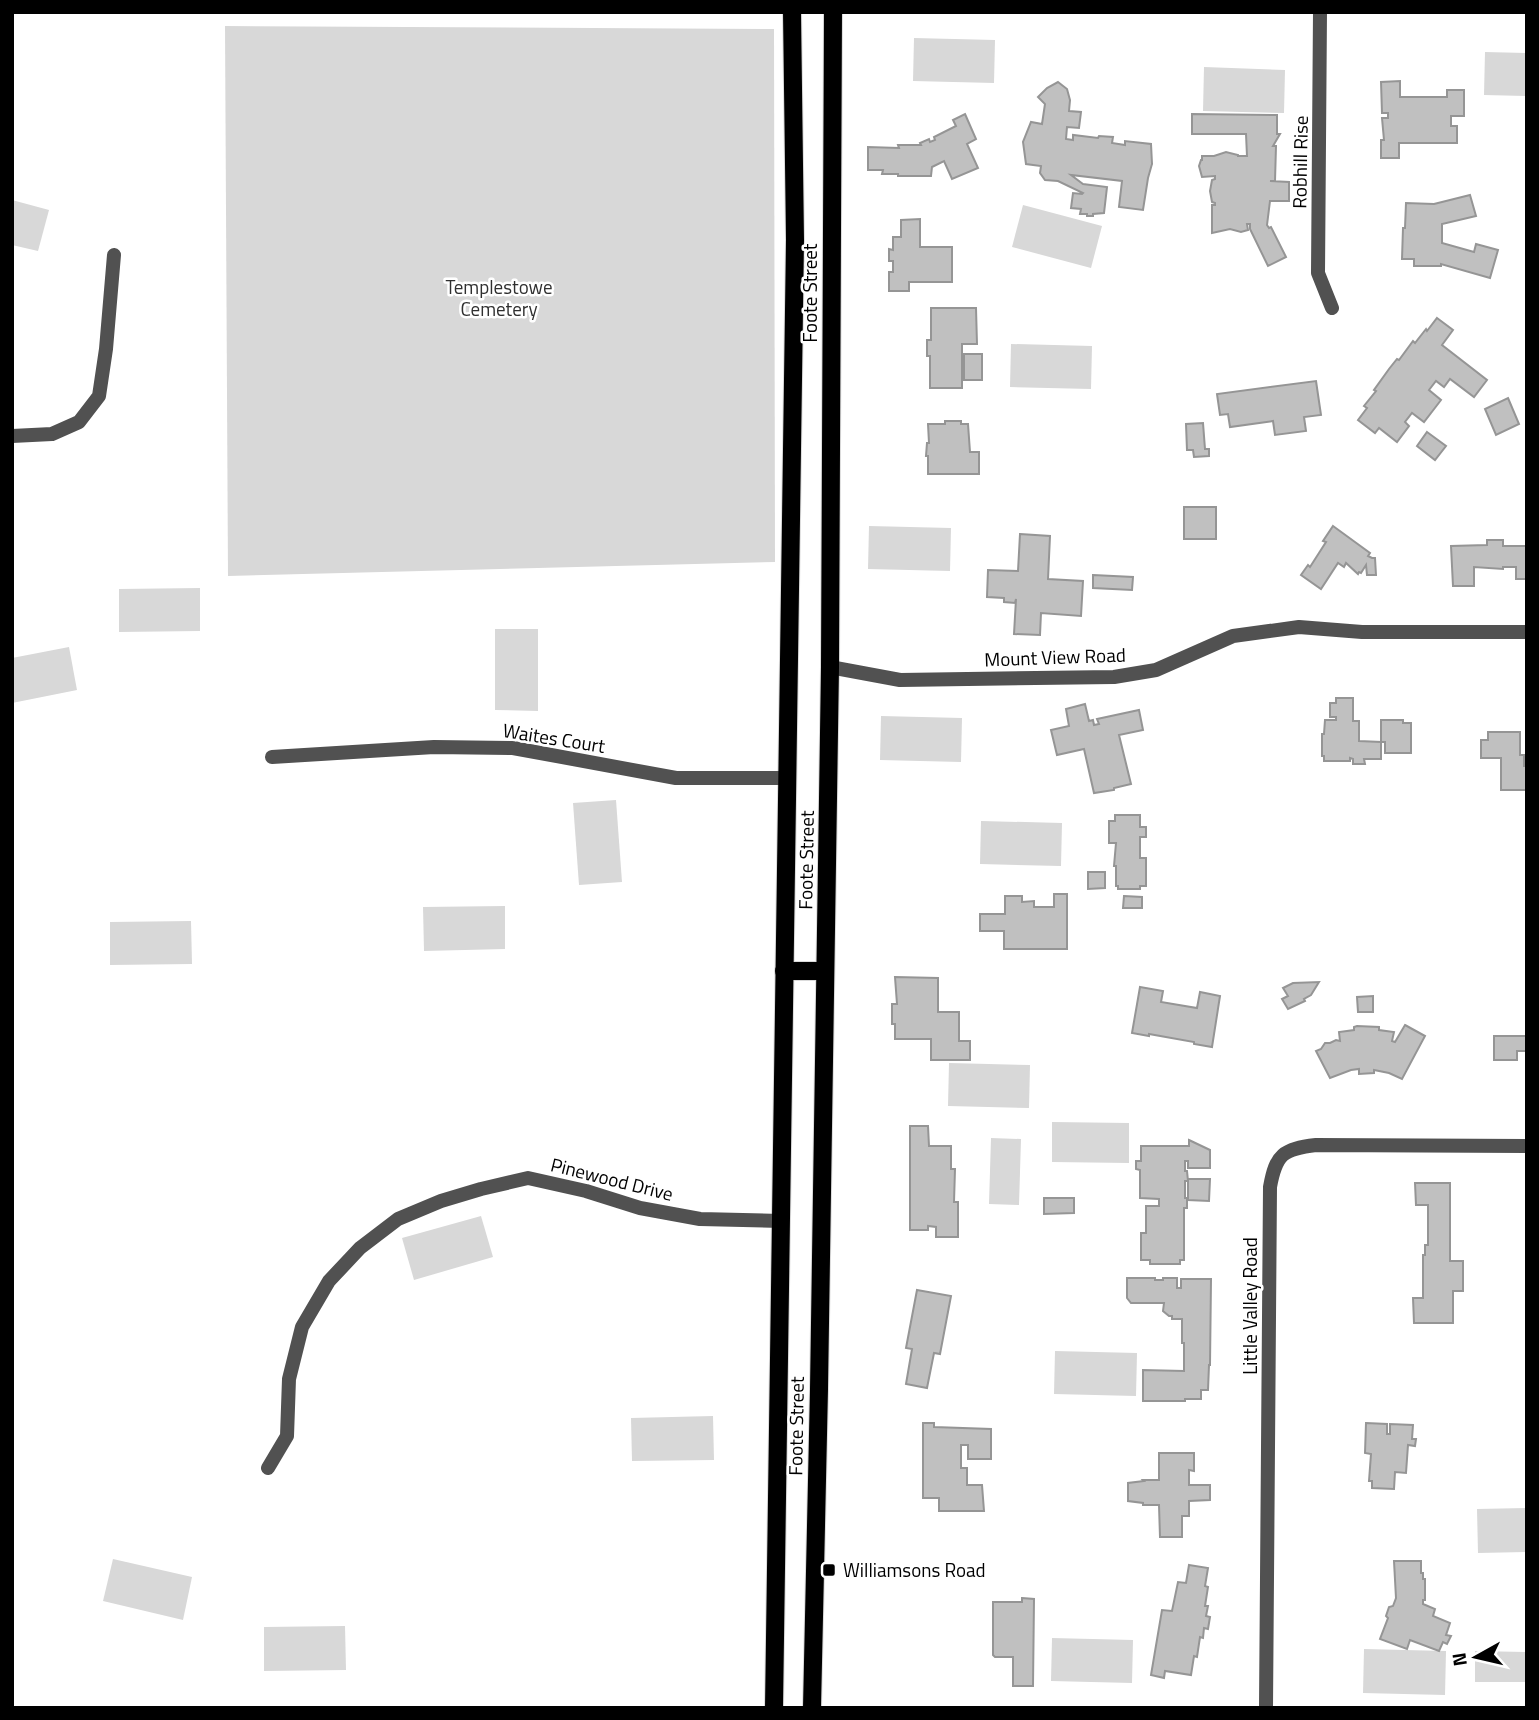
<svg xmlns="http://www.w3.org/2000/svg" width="1539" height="1720" font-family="'Titillium Web',sans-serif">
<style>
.green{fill:#d8d8d8}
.building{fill:#c0c0c0;stroke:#959595;stroke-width:2}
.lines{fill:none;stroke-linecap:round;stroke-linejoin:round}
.primary-casing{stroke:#dbdbdb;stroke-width:20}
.street{stroke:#515151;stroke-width:14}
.primary{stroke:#000;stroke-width:18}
.poi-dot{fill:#000;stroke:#fff;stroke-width:2.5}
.labels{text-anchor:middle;stroke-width:5;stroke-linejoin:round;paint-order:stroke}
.street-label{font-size:19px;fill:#000;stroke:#fff}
.park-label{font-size:19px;fill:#2f2f2f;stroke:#fff}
.poi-label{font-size:19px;fill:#000;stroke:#fff;text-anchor:start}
</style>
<rect width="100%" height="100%" fill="#fff"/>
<g class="green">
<path d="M225 26 774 29 775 562 228 576Z"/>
<path d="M914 38 995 40 994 83 913 81Z"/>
<path d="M1485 52 1527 53V96L1484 95Z"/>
<path d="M1204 67 1285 70 1284 113 1203 111Z"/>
<path d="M12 200 49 210 38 251 12 245Z"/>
<path d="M1023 205 1102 226 1091 268 1012 247Z"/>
<path d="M1011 344 1092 346 1091 389 1010 387Z"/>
<path d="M869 526 951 528 950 571 868 569Z"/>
<path d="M200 588V631L119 632V589Z"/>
<path d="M495 629H538V711L495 710Z"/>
<path d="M69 647 77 690 12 703V658Z"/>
<path d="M881 716 962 718 961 762 880 760Z"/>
<path d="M616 800 622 882 579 885 573 803Z"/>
<path d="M981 821 1062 823 1061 866 980 864Z"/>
<path d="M505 906V949L424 951 423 907Z"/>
<path d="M191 921 192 964 110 965V922Z"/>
<path d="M949 1063 1030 1065 1029 1108 948 1106Z"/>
<path d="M1052 1122 1129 1123V1163L1052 1162Z"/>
<path d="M991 1138 1021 1139 1019 1205 989 1204Z"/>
<path d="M481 1216 493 1257 414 1280 402 1238Z"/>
<path d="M1055 1351 1137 1353 1136 1396 1054 1394Z"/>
<path d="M713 1416 714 1460 632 1461 631 1418Z"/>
<path d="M1527 1508V1552L1478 1553 1477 1509Z"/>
<path d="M113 1559 192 1577 183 1620 103 1601Z"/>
<path d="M345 1626 346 1670 264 1671V1627Z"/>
<path d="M1052 1638 1133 1640 1132 1683 1051 1681Z"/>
<path d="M1364 1649 1446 1651 1445 1695 1363 1693Z"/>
<path d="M1475 1651 1527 1652V1682H1475Z"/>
</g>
<g class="building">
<path d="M1400 81V97H1447V90H1464V116H1451V126H1457V143H1399V158H1381V140H1384L1382 118H1388V113H1382L1381 82Z"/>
<path d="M1058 82 1067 89 1070 100 1069 111 1081 112 1079 128 1067 127 1066 139 1073 140V135L1098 138 1099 136 1113 137 1112 143 1125 145V141L1151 144 1152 164 1148 178 1143 210 1119 207 1122 181 1071 175 1083 184 1107 187 1104 213 1093 214V216H1087V214H1080L1081 209 1071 208 1073 193 1082 194 1083 193 1058 181 1045 180 1040 173 1041 166 1026 164 1023 142 1031 122 1042 124 1045 104 1038 97 1047 88Z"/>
<path d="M965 114 976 139 967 144 978 168 952 179 944 161 932 167 931 176H898V174H882L883 170H868V147L899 148 898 145H921L920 143 929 139 930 142 935 140 934 137 956 126 953 120Z"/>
<path d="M1192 114 1277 115V134H1280L1273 146H1276L1275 181H1270L1289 182V201H1270L1267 225 1269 228 1271 227 1286 257 1268 266 1250 229V224H1247L1248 230 1241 232 1230 229 1212 233V205H1215V203L1212 202 1210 191 1212 180 1215 179V176L1202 177 1199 166 1201 160H1202V156H1214L1226 152 1238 155V156H1247L1246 134H1192Z"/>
<path d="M1470 195 1476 216 1442 224V243L1474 252 1476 244 1498 250 1490 278 1441 264V266H1414V259H1402L1403 228H1405L1406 203 1434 204Z"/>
<path d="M920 219V247H952V282H909V291H889V272H893V261H889V249L893 250V237H901V220Z"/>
<path d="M931 308H976L977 344H962V388H930V356H927V340H931Z"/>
<path d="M1437 318 1453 330 1442 345 1487 380 1474 397 1450 379 1444 387 1436 381 1429 390 1441 400 1424 422 1412 413 1405 422 1409 426 1397 442 1379 428 1375 433 1358 420 1367 408 1364 406 1376 391 1374 390 1389 369 1397 359 1399 360 1413 341 1415 343 1426 329 1427 331Z"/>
<rect x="964" y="354" width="18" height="26"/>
<path d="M1316 381 1321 415 1304 417 1306 431 1275 435 1273 421 1230 427 1228 414 1220 415 1217 394Z"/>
<path d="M1508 398 1519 424 1496 435 1485 409Z"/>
<path d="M945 421H961V424H968L970 452H979V474H928V456H926L927 443H929L928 424H945Z"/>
<path d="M1203 423 1205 449H1209V456L1194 457 1193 450H1187L1186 424Z"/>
<path d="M1427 432 1446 446 1435 460 1417 446Z"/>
<rect x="1184" y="507" width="32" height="32"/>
<path d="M1333 526 1370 553 1368 556 1372 558H1375L1376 575H1367L1366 565 1361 573 1359 572 1358 574 1346 563 1344 567 1338 563 1321 589 1301 575 1308 565 1310 567 1326 542 1323 541Z"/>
<path d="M1020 534 1050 536 1048 579 1083 581 1081 616 1041 613 1040 635 1014 634 1016 599 1015 603 1004 602V598L987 597 988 570 1018 571Z"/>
<path d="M1487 540H1503V546H1527V579H1516V567H1503V569L1474 567V586H1453L1451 546 1487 545Z"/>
<path d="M1093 575 1133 577 1132 590 1093 588Z"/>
<path d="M1336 698H1353V721H1359V741L1381 742V759H1364L1365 764H1353V759L1350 758V761H1324V756H1322V734H1324L1325 720H1336V717H1330V703H1336Z"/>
<path d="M1085 704 1089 721 1093 720 1094 725 1099 724 1097 719 1139 710 1143 730 1119 735 1131 784 1114 788V790L1094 793 1084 749 1057 755 1051 730 1069 726 1066 709Z"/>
<path d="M1381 720H1403V723H1411V753H1385V742H1381Z"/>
<path d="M1488 732H1520V755H1524V766H1527V790H1501V758H1481V740H1488Z"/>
<path d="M1115 815H1140V827H1146V837H1140V858H1146V886H1140V889H1118V886H1116V866H1114L1116 843H1109V821H1115Z"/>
<path d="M1088 872H1105V888L1088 889Z"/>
<path d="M1054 894H1067V949H1004V931H980V914H1005V896H1022V902L1034 901V907H1054Z"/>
<path d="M1124 896 1142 897V908H1123Z"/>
<path d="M895 977 938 978V1012H959V1041H970V1060H931V1039H895V1024H892V1004H897Z"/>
<path d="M1319 982 1311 995 1304 999 1305 1001 1288 1009 1282 999 1288 996 1283 988 1293 983Z"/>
<path d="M1140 987 1163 991 1161 1002 1197 1008 1200 992 1220 996 1212 1047 1194 1044V1042L1149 1034V1036L1132 1033Z"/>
<path d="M1373 996V1012H1358L1357 997Z"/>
<path d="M1405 1025 1425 1036 1402 1079 1389 1073 1374 1070V1073L1359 1074V1069L1351 1070 1330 1078 1316 1051 1321 1049 1325 1043H1330L1336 1040 1340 1041 1339 1032 1354 1030V1027L1357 1026 1379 1027V1030L1394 1032 1392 1041 1395 1042Z"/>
<path d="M1494 1036H1527V1051H1517V1060H1494Z"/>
<path d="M910 1126H928L929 1146H951V1169H955L954 1202H958V1237H936V1227L928 1226V1230H910Z"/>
<path d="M1189 1140 1210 1150V1168H1188V1161H1185V1171H1187L1188 1181H1185V1198H1187V1208H1184V1260H1180V1264H1150V1260H1141V1233H1146V1206H1159V1199L1140 1198V1170L1136 1169V1161H1141V1146H1189Z"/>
<path d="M1188 1179H1210L1209 1201 1188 1200Z"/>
<path d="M1415 1183H1450V1261H1463V1291H1453V1323H1414L1413 1298H1423V1255H1425V1245H1428V1205H1416Z"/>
<path d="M1044 1198H1074V1213L1044 1214Z"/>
<path d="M1127 1278H1155V1280H1163V1278H1177V1288H1181V1279H1211L1210 1365H1209L1208 1390H1201V1399H1185V1401H1143V1370L1184 1371V1343H1182V1319H1172V1316H1169L1163 1311 1164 1303H1131L1127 1298Z"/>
<path d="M917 1290 951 1296 940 1354 934 1353 927 1388 906 1384 912 1349 906 1348Z"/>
<path d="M923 1423H934V1427L991 1429V1459H968V1445H961V1468H967V1485H982L984 1511H939V1498H923Z"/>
<path d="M1366 1423 1387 1424V1434H1390V1424L1413 1425 1412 1439H1416L1415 1446 1408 1445 1406 1473 1395 1472 1394 1489 1372 1488V1481H1369L1371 1454 1365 1453Z"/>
<path d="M1159 1453H1194V1471L1189 1470V1485H1210V1500L1189 1501V1516H1182V1537H1160L1159 1505H1143V1503L1128 1501V1483L1144 1481 1143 1480H1159Z"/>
<path d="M1394 1561H1421V1573H1423V1579H1425V1600H1423V1604L1435 1609 1433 1616 1450 1623 1446 1635 1451 1636 1447 1644 1443 1642 1439 1651 1410 1640 1407 1649 1380 1639 1388 1618 1386 1616 1389 1607 1393 1606 1396 1598Z"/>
<path d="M1189 1565 1208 1568 1205 1586 1208 1587 1205 1606H1208L1206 1616 1210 1617 1208 1629 1204 1628 1203 1638 1200 1637 1197 1657 1194 1656 1191 1675 1165 1671 1164 1678 1151 1675 1162 1610 1172 1611 1178 1582 1186 1583Z"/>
<path d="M1022 1598 1034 1599 1033 1686H1013V1657H995L993 1655V1602H1022Z"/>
</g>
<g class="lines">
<defs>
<g id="primary">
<path d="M784 971H825"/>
<path d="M774 1708 795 240 792 12"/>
<path d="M812 1708 819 1389 830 667 833 12"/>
</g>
</defs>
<use href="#primary" class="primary-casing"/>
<g class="street">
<path d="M1320 12 1318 273 1332 308"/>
<path d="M12 436 52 434 79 422 99 396 106 349 114 255"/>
<path d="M830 667 900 680 1114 677 1156 670 1233 636 1299 627 1362 632H1527"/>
<path d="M272 757 434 747 513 748 676 778H787"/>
<path d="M268 1468 287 1436 289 1379 302 1327 329 1281 360 1248 398 1219 441 1201 481 1189 528 1178 586 1191 640 1208 700 1219 781 1221"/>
<path d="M1266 1708 1270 1187C1276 1154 1283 1149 1316 1145L1527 1146"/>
</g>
<use href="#primary" class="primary"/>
</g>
<rect class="poi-dot" x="822" y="1563" width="14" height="14" rx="3.5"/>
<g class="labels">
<g class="street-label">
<text transform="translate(1300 162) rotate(-89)" y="7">Robhill Rise</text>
<text transform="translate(810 293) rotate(-90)" y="7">Foote Street</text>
<text transform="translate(1055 657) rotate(-2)" y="7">Mount View Road</text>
<text transform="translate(554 738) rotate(9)" y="7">Waites Court</text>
<text transform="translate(806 860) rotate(-89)" y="7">Foote Street</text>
<text transform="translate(612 1179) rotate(14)" y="7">Pinewood Drive</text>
<text transform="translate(1250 1306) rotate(-90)" y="7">Little Valley Road</text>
<text transform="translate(796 1426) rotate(-89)" y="7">Foote Street</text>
</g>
<g class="park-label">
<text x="499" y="294">Templestowe<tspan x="499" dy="22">Cemetery</tspan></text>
</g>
<g class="poi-label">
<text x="843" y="1577">Williamsons Road</text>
</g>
</g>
<rect width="1539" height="1720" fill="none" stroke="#000000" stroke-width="28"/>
<g transform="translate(1476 1657) rotate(262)" stroke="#ffffff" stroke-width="5" paint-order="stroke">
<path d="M0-5L12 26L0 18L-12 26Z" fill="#000000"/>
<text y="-10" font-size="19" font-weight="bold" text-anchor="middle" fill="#000000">N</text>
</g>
</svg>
